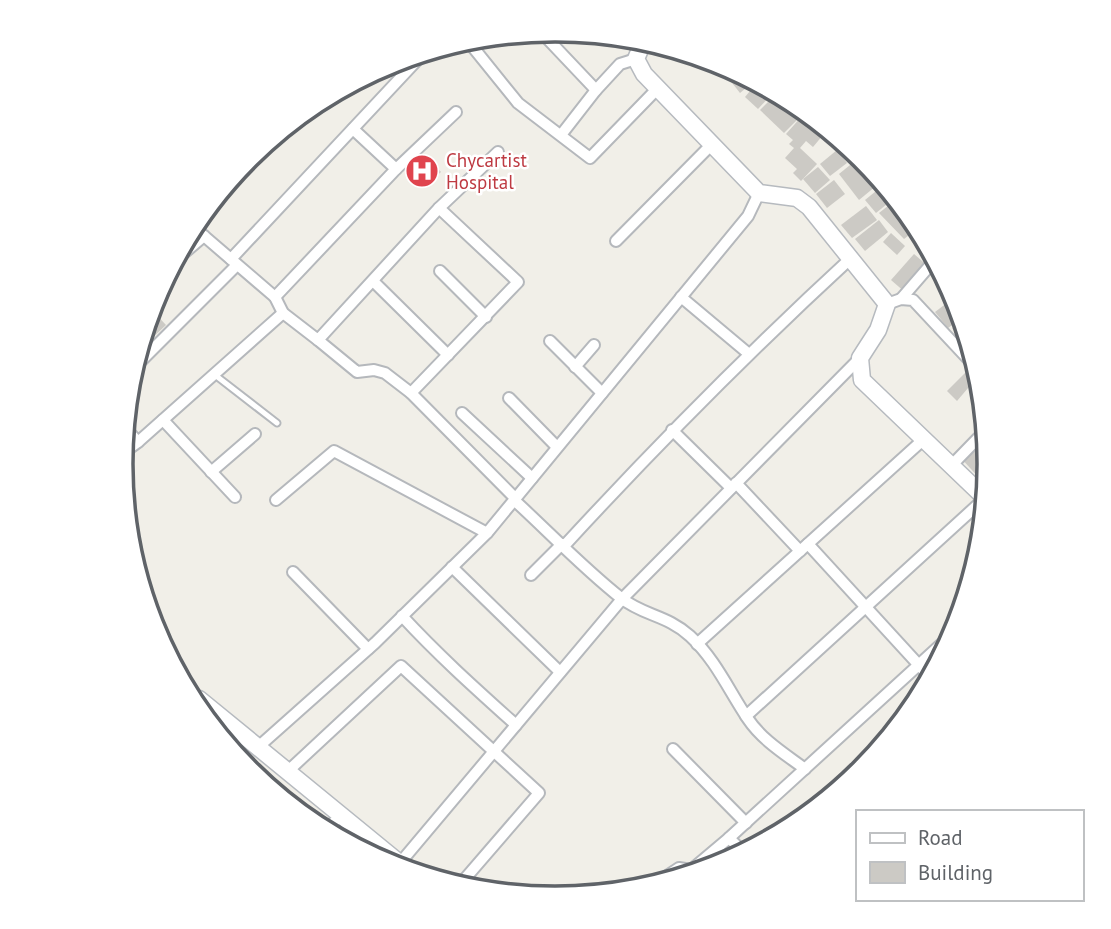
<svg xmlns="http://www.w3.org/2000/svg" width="1111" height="929" font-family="'PT Sans',sans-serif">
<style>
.education{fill:#e1ded6}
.building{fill:#cccac5}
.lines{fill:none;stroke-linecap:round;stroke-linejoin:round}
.lane-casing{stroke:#b5b8bc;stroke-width:9}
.street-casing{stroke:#b5b8bc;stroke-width:14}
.secondary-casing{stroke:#b6babf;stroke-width:19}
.lane{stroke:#fff;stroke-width:5}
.street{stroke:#fff;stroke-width:10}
.secondary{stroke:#fff;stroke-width:16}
.labels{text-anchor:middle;stroke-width:5;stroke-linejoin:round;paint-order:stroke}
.health-label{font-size:19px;fill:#be3a42;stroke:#fff;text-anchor:start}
.rim{fill:none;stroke:#5f6368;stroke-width:3.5}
</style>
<rect width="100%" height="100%" fill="#f1efe8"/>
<path class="education" d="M231 746 306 806 303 809 248 772Z"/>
<g class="building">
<path d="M737 73 752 83 740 93 729 79Z"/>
<path d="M755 85 771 95 758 109 745 97Z"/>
<path d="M773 97 789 108 798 119 784 133 760 110Z"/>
<path d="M802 116 823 135 813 147 806 141 800 148 817 164 801 181 793 173 797 169 785 158 794 148 789 144 793 140 786 134Z"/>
<path d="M837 150 847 163 830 176 820 164Z"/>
<path d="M425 154 441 172 427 184 412 165Z"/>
<path d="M855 161 876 186 859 200 839 174Z"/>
<path d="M818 167 830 180 815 193 803 179Z"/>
<path d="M834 180 845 194 827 208 816 194Z"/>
<path d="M881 187 892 200 876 213 865 200Z"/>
<path d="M893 202 902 216 898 220 904 218 913 232 904 239 879 213Z"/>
<path d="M866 206 877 220 852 238 841 225Z"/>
<path d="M879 220 888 232 865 251 855 239Z"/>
<path d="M891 233 905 246 897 255 883 242Z"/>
<path d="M914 254 929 267 906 293 891 280Z"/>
<path d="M956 296 961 319 948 328 935 312Z"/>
<path d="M152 310 166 325 150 340 147 335Z"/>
<path d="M962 321 966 342 964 344 952 328Z"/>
<path d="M966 372 974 381 957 401 947 391Z"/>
<path d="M979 442 988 452 990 465 988 474 980 479 961 458Z"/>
</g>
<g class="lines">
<defs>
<path id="lane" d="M215 375 277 423"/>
<g id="street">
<path d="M542 33 596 90 561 135"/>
<path d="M472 46 518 103 590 158 658 88"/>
<path d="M596 90 620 64 636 59"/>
<path d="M353 129 396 169"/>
<path d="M204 236 275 297 283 313 318 340 439 208 498 152"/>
<path d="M616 241 712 144"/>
<path d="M184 253 204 236 198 231"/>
<path d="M231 259 420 57"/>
<path d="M440 271 486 317"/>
<path d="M373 281 448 355"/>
<path d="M275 297 396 169 456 112"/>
<path d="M681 297 749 354"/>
<path d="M901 299 933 262"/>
<path d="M887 304 901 299 913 300 970 361"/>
<path d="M318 340 357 372 374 370 385 373 411 393 515 498"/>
<path d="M550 341 602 393"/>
<path d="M142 360 237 265"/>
<path d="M575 367 594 345"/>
<path d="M411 393 518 282 439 208"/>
<path d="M509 398 557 447"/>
<path d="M462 413 532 478"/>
<path d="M163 420 235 497"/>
<path d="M672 430 731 488"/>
<path d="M138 442 283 313"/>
<path d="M123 453 138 442 127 430"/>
<path d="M951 466 984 432"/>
<path d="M211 472 255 434"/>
<path d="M736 483 800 551"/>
<path d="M276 500 334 451 487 533"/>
<path d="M514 500C549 532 583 568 621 598 644 616 667 615 690 636 716 660 729 691 748 719 762 740 785 754 805 769"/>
<path d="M808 544 928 675"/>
<path d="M564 546C656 446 751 350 851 258"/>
<path d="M452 567 560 672"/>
<path d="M293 572 368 649"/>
<path d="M531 575 562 544"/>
<path d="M402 616C439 656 476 689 516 725"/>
<path d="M697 644 924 439"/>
<path d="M746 716 983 500"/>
<path d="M257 748 375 643 487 533 748 216 759 193"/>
<path d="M673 749 746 823"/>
<path d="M287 772 401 666 539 793 463 881"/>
<path d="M329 826 342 816"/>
<path d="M743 852 729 838 958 629"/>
<path d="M400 863 622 599 860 358"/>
<path d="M664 878 679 868 691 870 729 838"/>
</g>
<g id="secondary">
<path d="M641 47 636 59 644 74 759 193 797 198 809 207 887 304 878 330 860 358 862 380 984 497"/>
<path d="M199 699 408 870"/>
</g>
</defs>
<use href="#lane" class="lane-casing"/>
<use href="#street" class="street-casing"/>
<use href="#secondary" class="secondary-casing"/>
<use href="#lane" class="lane"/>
<use href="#street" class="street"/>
<use href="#secondary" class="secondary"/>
</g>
<defs>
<symbol id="hospital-disc" viewBox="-11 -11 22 22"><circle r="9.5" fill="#e0444e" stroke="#fff"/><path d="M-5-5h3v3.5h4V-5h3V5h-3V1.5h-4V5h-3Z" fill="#fff"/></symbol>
</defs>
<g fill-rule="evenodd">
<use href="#hospital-disc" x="403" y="152" width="38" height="38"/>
</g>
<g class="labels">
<g class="health-label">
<text x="446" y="167">Chycartist<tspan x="446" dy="22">Hospital</tspan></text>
</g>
</g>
<path d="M0 0H1111V929H0ZM133 464a422 422 0 1 1 844 0a422 422 0 1 1-844 0Z" fill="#fff" fill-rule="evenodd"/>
<path class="rim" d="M133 464a422 422 0 1 1 844 0a422 422 0 1 1-844 0Z"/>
<rect x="856" y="810" width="228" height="91" fill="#ffffff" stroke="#bfc1c3" stroke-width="2"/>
<rect x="870" y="833" width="35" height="10" fill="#ffffff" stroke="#bfc1c3" stroke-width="2"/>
<text x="918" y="845" font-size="21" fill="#5f6368">Road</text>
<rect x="870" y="862" width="35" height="21" fill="#cccac5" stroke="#bfc1c3" stroke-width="2"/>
<text x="918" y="880" font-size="21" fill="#5f6368">Building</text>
</svg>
